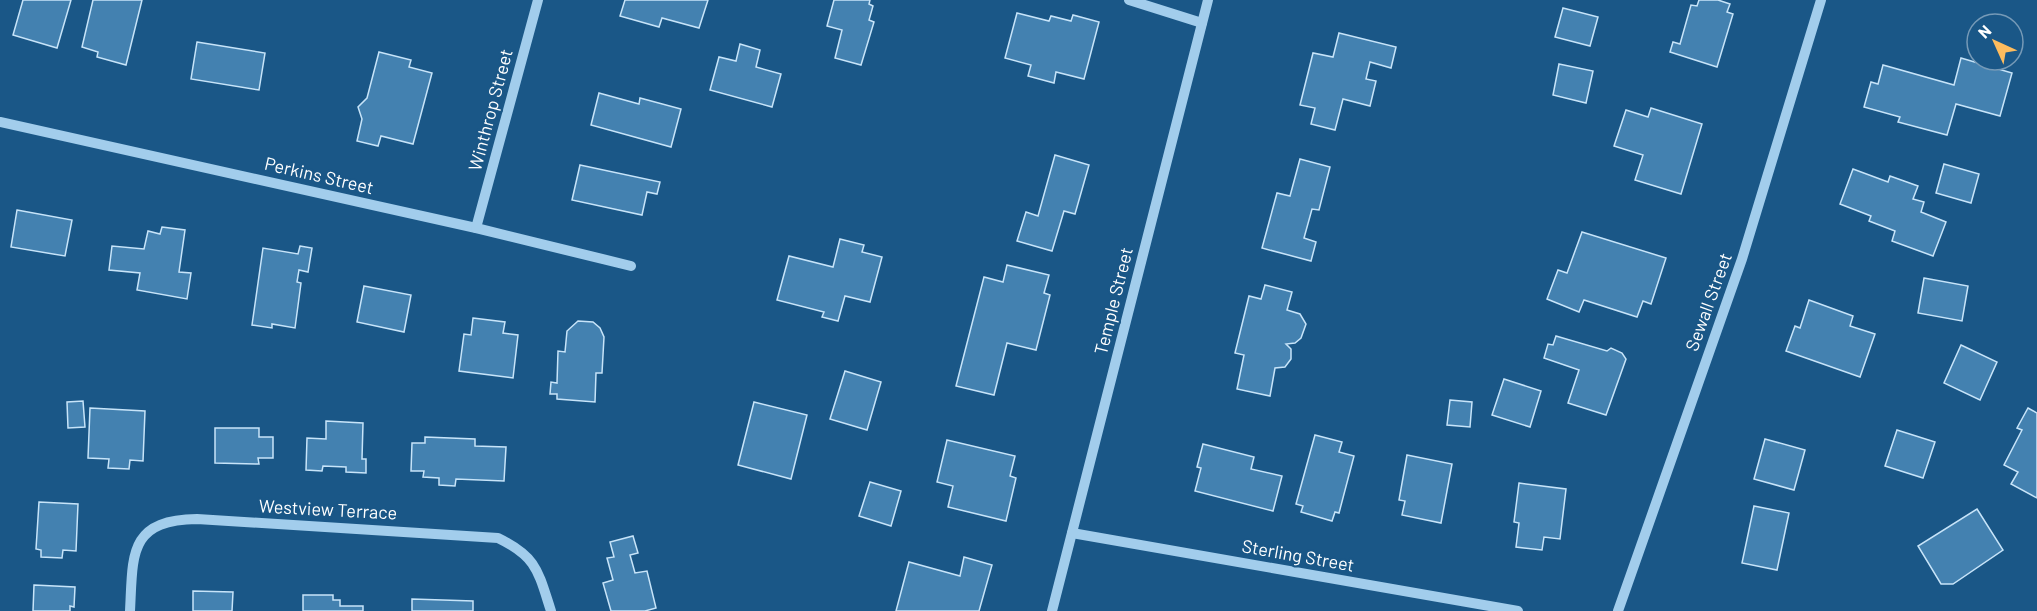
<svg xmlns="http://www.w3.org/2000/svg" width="2037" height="611" font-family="Barlow,sans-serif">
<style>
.building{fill:#4381b0;stroke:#c7e4f9;stroke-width:1.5}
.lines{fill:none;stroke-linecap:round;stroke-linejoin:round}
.minor{stroke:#a2cdec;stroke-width:10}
.labels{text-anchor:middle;stroke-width:4.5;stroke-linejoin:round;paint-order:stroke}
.street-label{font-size:18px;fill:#fff;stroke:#1a5787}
</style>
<rect width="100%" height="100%" fill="#1a5787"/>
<g class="building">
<path d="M23 0H71L57 48 13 35Z"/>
<path d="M93 0H142L126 65 97 57 98 52 82 47Z"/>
<path d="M625 0H708L699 28 662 18 659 27 620 16Z"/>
<path d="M834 0H870L869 4 873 6 869 20 874 22 861 65 835 58 842 30 827 26Z"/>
<path d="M1699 0H1718L1730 4 1727 12 1733 14 1717 67 1670 52 1673 42 1680 44 1691 5 1697 6Z"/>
<path d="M1563 8 1598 17 1590 46 1555 37Z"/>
<path d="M1017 13 1049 21 1051 16 1071 21 1073 15 1099 22 1084 79 1056 72 1054 83 1028 76 1031 65 1005 58Z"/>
<path d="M1339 33 1396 47 1391 68 1370 62 1366 79 1376 81 1370 106 1343 99 1335 130 1311 124 1315 108 1300 105 1313 53 1333 57Z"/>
<path d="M197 42 265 53 259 90 191 79Z"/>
<path d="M740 44 760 50 756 67 781 74 772 107 710 90 719 57 736 61Z"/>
<path d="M379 52 411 60 409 67 432 73 413 144 381 136 378 146 357 141 362 119 358 107 367 98Z"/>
<path d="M1961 58 2012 73 2000 116 1956 104 1947 135 1898 122 1900 117 1864 107 1871 82 1878 84 1883 65 1954 85Z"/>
<path d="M1559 64 1593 71 1586 103 1553 95Z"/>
<path d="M599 93 639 104 640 98 681 109 671 147 591 125Z"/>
<path d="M1651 108 1702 124 1681 194 1635 180 1643 155 1614 146 1626 110 1648 117Z"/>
<path d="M1055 155 1089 165 1075 214 1064 211 1052 251 1017 241 1026 212 1038 216Z"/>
<path d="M1300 159 1330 167 1319 210 1312 209 1304 238 1316 242 1311 261 1262 248 1277 193 1290 196Z"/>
<path d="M1944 164 1979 174 1971 203 1936 193Z"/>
<path d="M580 165 660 182 657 194 647 192 642 215 572 200Z"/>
<path d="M1853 169 1888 182 1890 176 1918 186 1913 199 1924 202 1921 212 1946 222 1933 256 1892 241 1895 231 1869 221 1871 216 1840 204Z"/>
<path d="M17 210 72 220 65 256 11 247Z"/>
<path d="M162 227 185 230 179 272 191 273 187 299 137 290 140 273 109 270 112 246 144 249 148 231 160 234Z"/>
<path d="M1582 232 1666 258 1651 304 1643 301 1637 317 1584 300 1579 312 1547 299 1558 270 1567 273Z"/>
<path d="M840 239 864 245 862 252 882 257 870 302 845 296 838 321 822 317 824 312 777 300 789 256 833 267Z"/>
<path d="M300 246 312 248 308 272 299 270 297 282 301 283 295 328 272 324V328L252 325 263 248 298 254Z"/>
<path d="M1007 265 1049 275 1044 293 1050 295 1036 350 1007 343 994 395 956 386 984 277 1003 282Z"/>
<path d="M1924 278 1968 286 1962 321 1918 313Z"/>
<path d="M1265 285 1292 292 1287 310 1300 314 1306 324 1301 338 1295 343 1286 344 1291 349V359L1285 367 1275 368 1270 396 1237 389 1244 355 1235 353 1249 296 1261 299Z"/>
<path d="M364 286 411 295 404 332 357 322Z"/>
<path d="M1809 300 1853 316 1850 326 1875 334 1860 377 1786 351 1795 326 1800 328Z"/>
<path d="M473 318 505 322 503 333 518 335 513 378 459 371 464 334 471 335Z"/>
<path d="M578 321 593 322 600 328 604 337 602 373H596L595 402 557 399V394H550L551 382 557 383 558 351 565 352 567 331Z"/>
<path d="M1556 336 1607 351 1611 348 1622 353 1626 359 1606 415 1568 403 1579 370 1544 358 1548 344 1553 345Z"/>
<path d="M1961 345 1997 362 1980 400 1944 383Z"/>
<path d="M845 371 881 382 867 430 830 419Z"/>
<path d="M1504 379 1541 391 1530 427 1492 415Z"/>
<path d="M1450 400 1472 402 1470 427 1447 425Z"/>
<path d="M83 401 85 427 68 428 67 402Z"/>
<path d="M754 402 807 415 791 479 738 465Z"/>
<path d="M90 408 145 411 143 461 130 460 129 469 108 468 109 459 88 458Z"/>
<path d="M2028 408 2037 413V498L2011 484 2018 472 2004 465 2022 430 2017 428Z"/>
<path d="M326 421 363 423 362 459H366V473L346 472V467L323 466 322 471 306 470 307 438 326 439Z"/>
<path d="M215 428H259V437H273V458H258L259 464 215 463Z"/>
<path d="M1897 430 1935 442 1923 478 1885 466Z"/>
<path d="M1315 435 1342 442 1339 452 1354 456 1339 513 1335 512 1332 521 1301 512 1303 506 1296 504Z"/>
<path d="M425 437 475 439V446L506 447 504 481 456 479 455 486 439 485V478L423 477 424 471H411L412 443H425Z"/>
<path d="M1765 439 1805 450 1794 490 1754 479Z"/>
<path d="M947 440 1015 456 1010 476 1016 478 1006 521 948 507 953 486 937 482Z"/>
<path d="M1203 444 1254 457 1251 469 1282 476 1273 511 1195 491 1201 468 1197 467Z"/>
<path d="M1407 455 1452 464 1441 523 1402 515 1405 501 1399 500Z"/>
<path d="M870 482 901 491 891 526 859 516Z"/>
<path d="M1519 483 1566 489 1560 539 1544 537 1542 550 1516 547 1519 523 1514 522Z"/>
<path d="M39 502 78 504 76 551 63 550 62 558 41 557V550L36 549Z"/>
<path d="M1754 506 1789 513 1777 570 1742 563Z"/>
<path d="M1977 509 2003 550 1953 584H1941L1918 546Z"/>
<path d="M633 536 638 553 630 555 635 573 647 571 656 608 645 611H611L603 583 613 580 607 558 614 557 610 542Z"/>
<path d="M964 557 992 565 979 611H896L909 562 960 576Z"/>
<path d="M34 585 75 587 74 607 70 606V611H33Z"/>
<path d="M193 591 233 592 232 611H193Z"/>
<path d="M303 595H333V600H340V606H363V611H303Z"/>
<path d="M412 599 473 601V611H412Z"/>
</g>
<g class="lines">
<g class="minor">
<path d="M1129 0 1202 23"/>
<path d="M0 122 476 228 631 266"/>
<path d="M476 228 538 0"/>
<path d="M1072 533 1518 611"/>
<path d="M130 611C133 555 128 520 197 519L498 538C537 557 538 571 551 611"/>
<path d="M1052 611 1208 0"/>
<path d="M1618 611 1742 259 1821 0"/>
</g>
</g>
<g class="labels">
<g class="street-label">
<text transform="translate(491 110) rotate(-75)" y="6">Winthrop Street</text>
<text transform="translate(319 176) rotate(13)" y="6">Perkins Street</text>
<text transform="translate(1114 301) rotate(-76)" y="6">Temple Street</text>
<text transform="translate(1709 302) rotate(-70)" y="6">Sewall Street</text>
<text transform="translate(328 510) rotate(3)" y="6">Westview Terrace</text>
<text transform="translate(1298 556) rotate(10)" y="6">Sterling Street</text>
</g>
</g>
<g transform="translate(1995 42) rotate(315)"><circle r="28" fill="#1a5787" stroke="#769ab7" stroke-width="1.5"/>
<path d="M0-4.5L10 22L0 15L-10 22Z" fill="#febc5e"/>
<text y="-9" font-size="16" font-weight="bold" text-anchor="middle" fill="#ffffff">N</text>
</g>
</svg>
